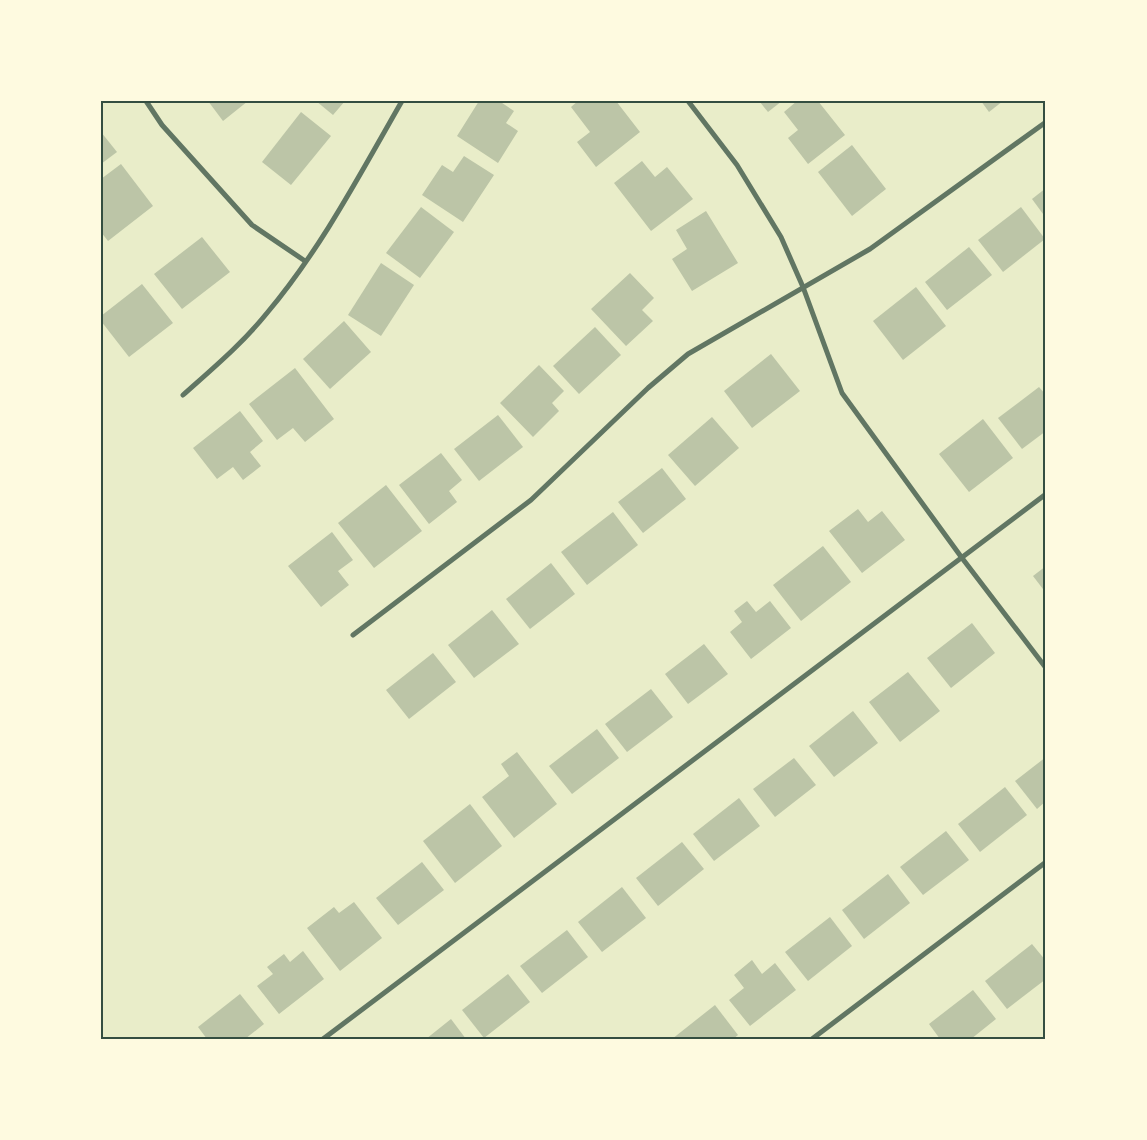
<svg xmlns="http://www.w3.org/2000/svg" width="1147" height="1140" font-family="'PT Sans',sans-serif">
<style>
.building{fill:#bcc5a7}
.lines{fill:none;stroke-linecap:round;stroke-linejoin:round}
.minor{stroke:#617663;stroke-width:5}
.neatline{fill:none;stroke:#344e41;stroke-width:2}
</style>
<rect width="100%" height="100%" fill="#e9edc9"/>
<g class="building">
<path d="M208 101H248L223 121Z"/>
<path d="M316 101H345L333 115Z"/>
<path d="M479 101H499L514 111 506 123 518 131 498 163 457 136Z"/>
<path d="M578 101H616L640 132 596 167 577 142 590 132 571 107Z"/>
<path d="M759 101H782L768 112Z"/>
<path d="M797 101H818L845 135 808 164 788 138 798 130 784 112Z"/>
<path d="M981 101H1003L989 112Z"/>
<path d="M301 112 331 136 291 185 262 162Z"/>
<path d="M101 132 117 152 101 164Z"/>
<path d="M852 145 886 189 852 216 818 172Z"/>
<path d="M464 156 494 175 463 222 422 195 442 165 453 172Z"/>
<path d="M642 161 655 177 667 167 693 199 651 231 614 183Z"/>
<path d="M121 164 153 206 108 241 101 232V179Z"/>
<path d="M1046 188V218L1032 199Z"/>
<path d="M421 207 454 232 420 278 386 253Z"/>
<path d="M1021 207 1045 239 1003 272 978 240Z"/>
<path d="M706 211 738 263 692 291 672 259 687 249 676 230Z"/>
<path d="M202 237 230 272 182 309 154 274Z"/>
<path d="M969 247 992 275 947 310 925 282Z"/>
<path d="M381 263 414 285 381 336 348 315Z"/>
<path d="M630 273 654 298 642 310 653 321 626 346 591 309Z"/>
<path d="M142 284 173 323 129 357 101 321V316Z"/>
<path d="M916 287 946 326 903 360 873 321Z"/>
<path d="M344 321 371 352 330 389 303 359Z"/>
<path d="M595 327 621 355 579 394 553 366Z"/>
<path d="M771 354 800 391 752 428 724 391Z"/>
<path d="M539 365 564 391 552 403 559 411 533 437 500 403Z"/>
<path d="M295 368 334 419 305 442 293 428 277 440 249 404Z"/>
<path d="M1039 387 1046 395V431L1022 449 998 418Z"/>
<path d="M240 411 263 441 250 452 261 466 243 480 233 467 217 479 193 448Z"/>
<path d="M498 415 523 447 479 481 454 449Z"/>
<path d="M712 417 739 448 695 486 668 455Z"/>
<path d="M983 419 1013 458 969 492 939 454Z"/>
<path d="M441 453 462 480 449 491 457 502 429 524 399 485Z"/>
<path d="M662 468 686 499 643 533 618 502Z"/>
<path d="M386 485 422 531 374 568 338 523Z"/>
<path d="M858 509 868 522 882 511 905 540 862 573 829 531Z"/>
<path d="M613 512 638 545 587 585 561 552Z"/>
<path d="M332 532 353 560 338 571 349 585 321 607 288 566Z"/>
<path d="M823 546 851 582 801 621 773 585Z"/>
<path d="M551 563 575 594 530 629 506 599Z"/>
<path d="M1046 566V593L1033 576Z"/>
<path d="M747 601 756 612 770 601 791 628 751 659 730 632 742 622 734 611Z"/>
<path d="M492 610 519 644 474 678 448 645Z"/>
<path d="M972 623 995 653 951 688 927 658Z"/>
<path d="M704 644 728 674 688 704 665 674Z"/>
<path d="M433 653 456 682 409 719 386 690Z"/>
<path d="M908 672 940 711 900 742 869 702Z"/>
<path d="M651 689 673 717 627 752 605 724Z"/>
<path d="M853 711 878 743 834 777 809 746Z"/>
<path d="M597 729 619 758 572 794 549 766Z"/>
<path d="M517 752 557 804 514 838 482 797 509 776 501 764Z"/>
<path d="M1046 757V801L1037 809 1015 781Z"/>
<path d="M794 758 816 785 775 817 753 789Z"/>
<path d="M1005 787 1027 815 980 852 958 824Z"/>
<path d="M739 798 760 826 714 861 693 834Z"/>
<path d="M470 804 502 846 455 883 423 841Z"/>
<path d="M946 831 969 860 923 895 900 867Z"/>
<path d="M682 842 704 869 658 906 636 878Z"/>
<path d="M422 862 444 890 398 925 376 898Z"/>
<path d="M888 874 910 903 864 939 842 910Z"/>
<path d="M622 887 646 918 602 952 578 922Z"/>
<path d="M354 902 382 938 340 971 307 928 334 907 339 913Z"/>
<path d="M830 917 852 946 808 981 785 952Z"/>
<path d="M567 930 588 957 542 993 520 966Z"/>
<path d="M1032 944 1046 961V979L1007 1009 985 981Z"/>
<path d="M303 951 324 979 279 1014 257 986 273 974 267 967 284 954 290 962Z"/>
<path d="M752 960 762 974 775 963 796 990 750 1026 729 1000 744 988 734 975Z"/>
<path d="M508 974 530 1002 484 1038 462 1010Z"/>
<path d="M973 990 996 1019 971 1039H940L929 1024Z"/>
<path d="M240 994 264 1024 245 1039H207L198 1027Z"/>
<path d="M715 1005 738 1035 733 1039H672Z"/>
<path d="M451 1019 466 1039H426Z"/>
</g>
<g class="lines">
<g class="minor">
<path d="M146 101 162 125 252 225 305 261"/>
<path d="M688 101 737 165 781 237 803 287 842 393 962 558 1046 668"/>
<path d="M183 395C212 369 242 344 267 313 321 249 360 174 402 101"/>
<path d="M353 635 531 500 648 388 688 354 870 249 1046 122"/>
<path d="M323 1039 1046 494"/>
<path d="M812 1039 1046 862"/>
</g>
</g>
<rect width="1147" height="1140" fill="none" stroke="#fefae0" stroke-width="205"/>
<rect x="102" y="102" width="942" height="936" class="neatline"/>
</svg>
